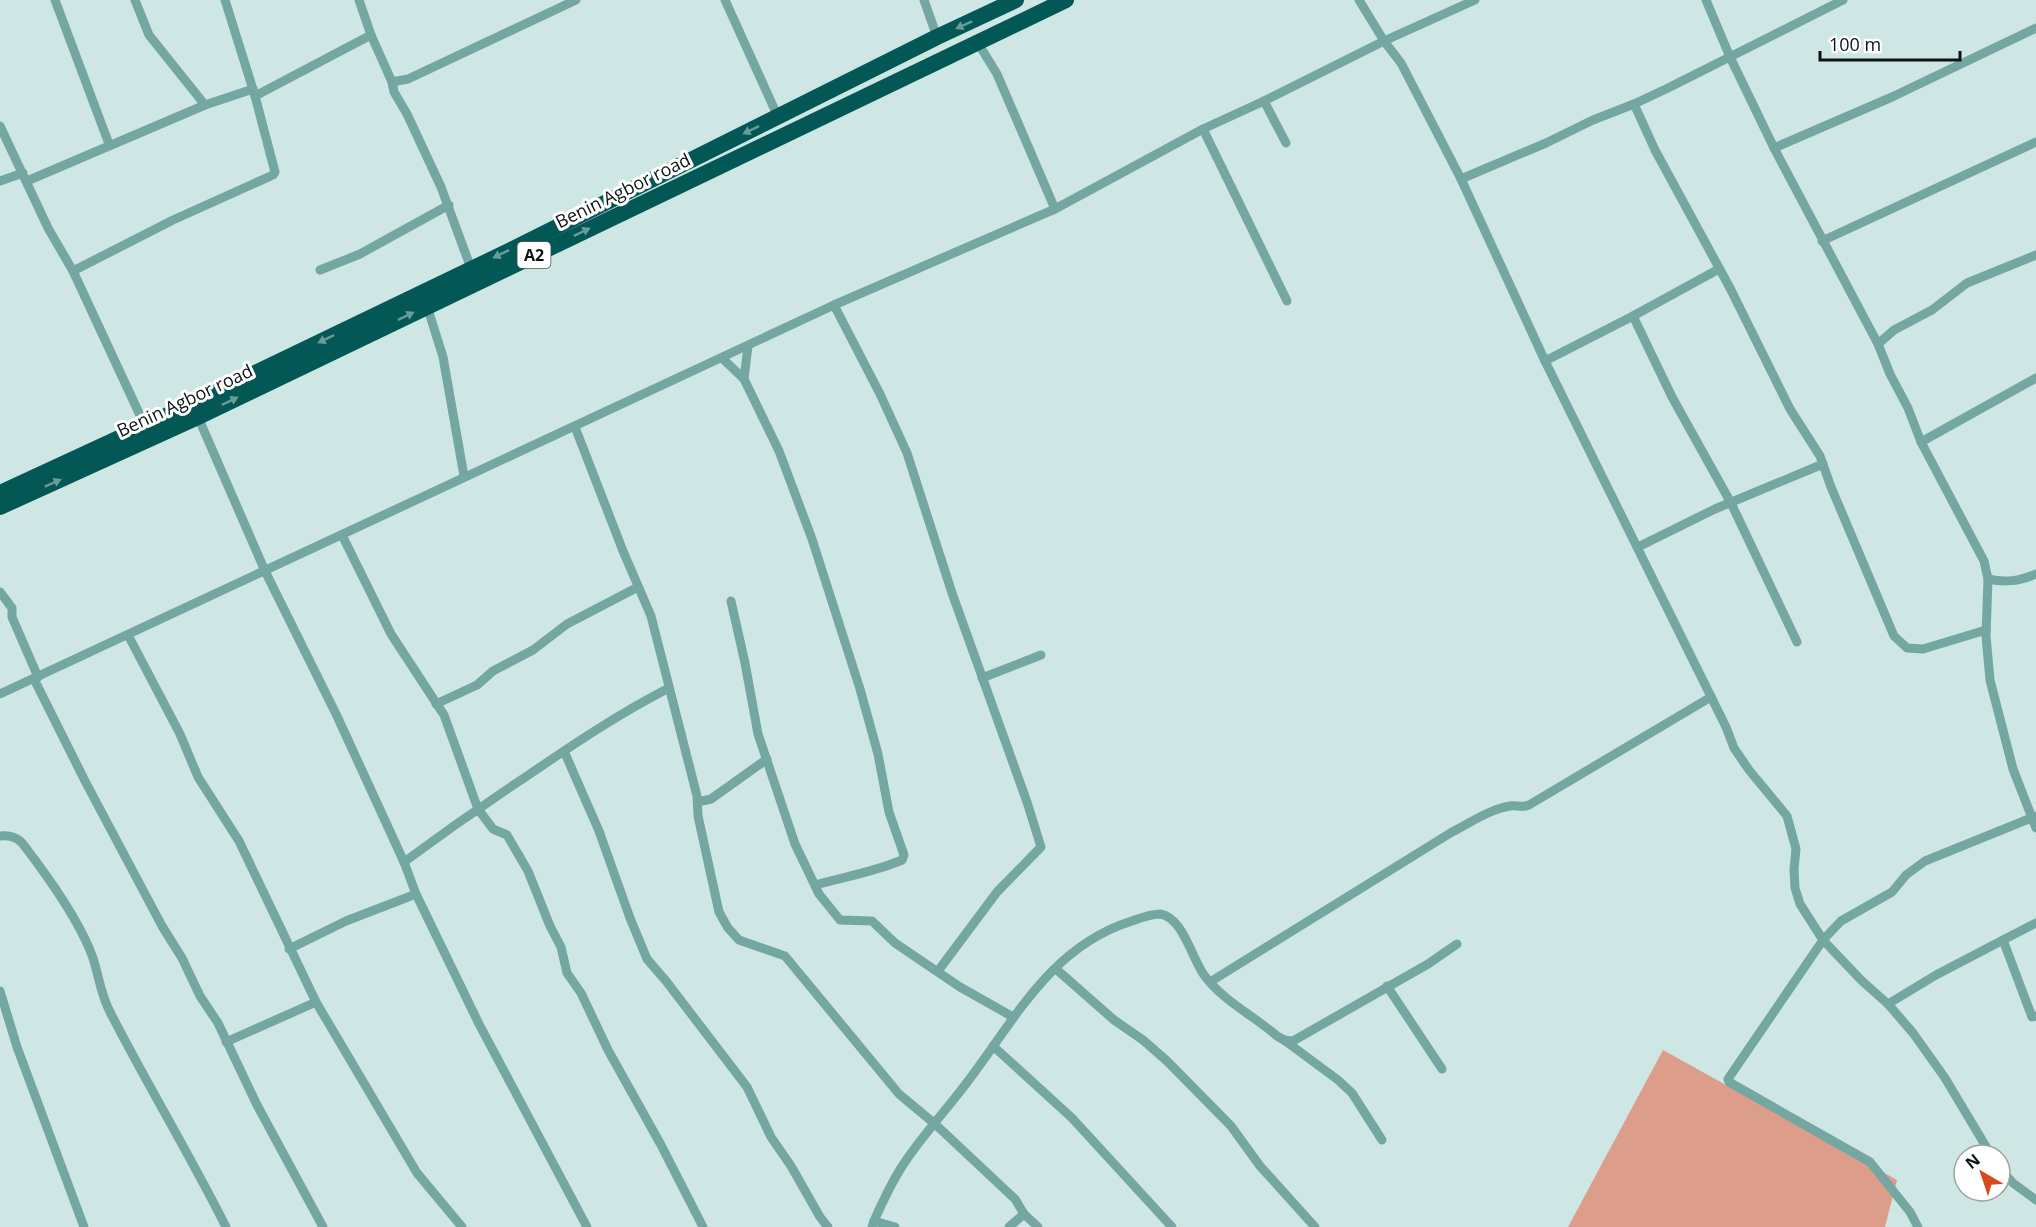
<svg xmlns="http://www.w3.org/2000/svg" width="2036" height="1227" font-family="'Open Sans',sans-serif">
<style>
.green{fill:#dc9d8a}
.lines{fill:none;stroke-linecap:round;stroke-linejoin:round}
.street{stroke:#74a6a2;stroke-width:9}
.highway{stroke:#035855;stroke-width:16}
.oneway{fill:#689b99}
.labels{text-anchor:middle;stroke-width:6;stroke-linejoin:round;paint-order:stroke}
.shield{fill:#fff;stroke:#555a5a;stroke-width:1.5}
.shield-label{font-size:16px;font-weight:bold;fill:#0c1414}
.street-label{font-size:18px;fill:#0c1414;stroke:#fff}
</style>
<rect width="100%" height="100%" fill="#cee7e5"/>
<path class="green" d="M1663 1050 1897 1180 1885 1227H1568Z"/>
<g class="lines">
<g class="street">
<path d="M55 0 109 144"/>
<path d="M135 0 149 35 205 105"/>
<path d="M359 0 371 35 392 82 394 92 407 114 441 187 472 271"/>
<path d="M725 0 778 117"/>
<path d="M924 0 937 37"/>
<path d="M1359 0 1384 41 1401 63 1461 179 1546 143 1593 120 1634 104 1666 89 1843 0"/>
<path d="M1706 0 1730 57 1774 148 1878 344 1890 374 1908 408 1921 442 1984 561 1988 579 1986 636 1990 680 2013 769 2036 828"/>
<path d="M978 43 997 74 1055 209"/>
<path d="M392 82 408 79 576 0"/>
<path d="M255 96 371 35"/>
<path d="M1264 101 1286 143"/>
<path d="M1634 104 1655 150 1730 288 1790 409 1820 456 1831 487 1894 636 1907 648 1923 649 1986 630"/>
<path d="M0 126 48 228 73 271 145 426"/>
<path d="M1203 129 1287 301"/>
<path d="M1774 148 1892 97 2036 28"/>
<path d="M1461 179 1545 361 1633 316 1719 269"/>
<path d="M0 181 23 173"/>
<path d="M27 181 205 105 253 89"/>
<path d="M1822 241 2036 142"/>
<path d="M320 270 360 254 449 205"/>
<path d="M73 271 173 220 273 175 275 172 255 96 225 0"/>
<path d="M834 305 880 394 907 453 952 593 1027 802 1041 847 997 892 938 971"/>
<path d="M427 306 443 357 464 476"/>
<path d="M1633 316 1672 397 1731 503 1797 642"/>
<path d="M1878 344 1894 330 1932 310 1967 283 2036 255"/>
<path d="M722 358 744 379 779 451 812 539 860 689 878 754 889 812 904 855 902 860C874 872 844 877 815 885"/>
<path d="M1545 361 1726 727 1734 748 1749 770 1787 816 1796 849 1794 869 1795 888 1800 904 1823 940 1728 1079 1729 1082 1870 1162 1910 1212 1918 1227"/>
<path d="M744 379 748 346"/>
<path d="M198 417 265 571 337 716 404 862 416 894 479 1024 587 1227"/>
<path d="M575 427 623 551 651 616 697 796 698 816 719 912 728 928 739 940 785 956 899 1094 935 1124 1015 1199 1024 1214 1009 1227"/>
<path d="M1921 442 2036 378"/>
<path d="M342 535 391 634 444 715 478 809 493 829 507 835 528 871 550 926 561 947 567 973 581 993 608 1050 661 1145 703 1227"/>
<path d="M1638 547 1715 509 1823 464"/>
<path d="M1988 579C2006 583 2019 581 2036 574"/>
<path d="M0 592 12 608V617L38 677"/>
<path d="M731 601 745 663 758 734 795 844 819 894 840 920 872 921 895 943 960 987 1013 1017"/>
<path d="M128 635 180 734 198 777 239 841 316 1002 417 1173 462 1227"/>
<path d="M982 678 1041 655"/>
<path d="M34 679 85 781 162 926 182 958 200 996 218 1023 257 1105 323 1227"/>
<path d="M0 694 834 305 1055 209 1203 129 1264 101 1384 41 1475 0"/>
<path d="M436 704 477 685 493 671 533 650 567 624 638 587"/>
<path d="M564 751 599 831 630 918 647 959 666 981 747 1087 771 1137 791 1166 820 1217 828 1227"/>
<path d="M698 802 711 799 767 759"/>
<path d="M0 836C8 835 15 836 21 842 26 847 30 854 35 860 55 887 82 927 93 958 99 977 101 996 111 1014 148 1086 190 1155 226 1227"/>
<path d="M404 862C443 833 483 805 524 778 571 746 618 714 669 688"/>
<path d="M2036 923 2003 940 2032 1017 2036 1016"/>
<path d="M289 949 346 921 416 894"/>
<path d="M1056 969 1114 1020 1143 1040 1167 1061 1231 1126 1260 1166 1315 1227"/>
<path d="M1210 982 1452 832C1470 823 1490 809 1510 806 1517 805 1521 808 1529 805L1711 697"/>
<path d="M1387 986 1442 1069"/>
<path d="M0 991 17 1047 84 1227"/>
<path d="M1888 1004 1936 975 2003 940"/>
<path d="M1284 1040 1338 1080 1352 1093 1382 1140"/>
<path d="M226 1042 316 1002"/>
<path d="M993 1046 1072 1118 1172 1227"/>
<path d="M1991 1155 1945 1078 1913 1033 1888 1004 1862 981 1823 940 1841 921 1892 892 1906 875 1925 861 2036 816"/>
<path d="M2000 1169 2013 1183 2036 1200"/>
<path d="M1024 1214 1038 1227"/>
<path d="M874 1221C882 1203 891 1184 901 1168 919 1139 944 1113 965 1085 1013 1023 1049 948 1129 922 1138 919 1150 914 1160 914 1183 917 1192 959 1204 975 1222 1000 1254 1016 1277 1036L1284 1040 1293 1041 1428 964 1457 944"/>
<path d="M872 1227 874 1221 895 1227"/>
</g>
<g class="highway">
<path d="M0 493 145 426 511 250 937 37 1016 0"/>
<path d="M0 507 198 417 1066 0"/>
</g>
</g>
<defs><path id="oneway-solid" d="M-6-.8H1V-3.2L6.5 0L1 3.2V.8H-6Z" transform="scale(1.5)"/></defs>
<g class="oneway">
<use href="#oneway-solid" transform="translate(964 25) rotate(156)"/>
<use href="#oneway-solid" transform="translate(751 130) rotate(154)"/>
<use href="#oneway-solid" transform="translate(582 232) rotate(-26)"/>
<use href="#oneway-solid" transform="translate(501 254) rotate(154)"/>
<use href="#oneway-solid" transform="translate(406 316) rotate(-26)"/>
<use href="#oneway-solid" transform="translate(326 339) rotate(154)"/>
<use href="#oneway-solid" transform="translate(230 401) rotate(-26)"/>
<use href="#oneway-solid" transform="translate(53 483) rotate(-24)"/>
</g>
<g class="labels">
<rect class="shield" x="517.5" y="242" width="33" height="26" rx="4.5"/>
<g class="shield-label">
<text x="534" y="261">A2</text>
</g>
<g class="street-label">
<text transform="translate(623 191) rotate(-26)" y="6">Benin Agbor road</text>
<text transform="translate(185 401) rotate(-25)" y="6">Benin Agbor road</text>
</g>
</g>
<g transform="translate(1982 1173) rotate(321)"><circle r="28" fill="#ffffff" stroke="#9ea1a1" stroke-width="1.5"/>
<path d="M0-4.5L10 22L0 15L-10 22Z" fill="#d34b1e"/>
<text y="-9" font-size="16" font-weight="bold" text-anchor="middle" fill="#0c1414">N</text>
</g>
<path d="M1820 51v9h140v-9" fill="none" stroke="#0c1414" stroke-width="3"/>
<text x="1829" y="51" font-size="18" fill="#0c1414" stroke="#ffffff" stroke-width="4.5" paint-order="stroke">100 m</text>
</svg>
